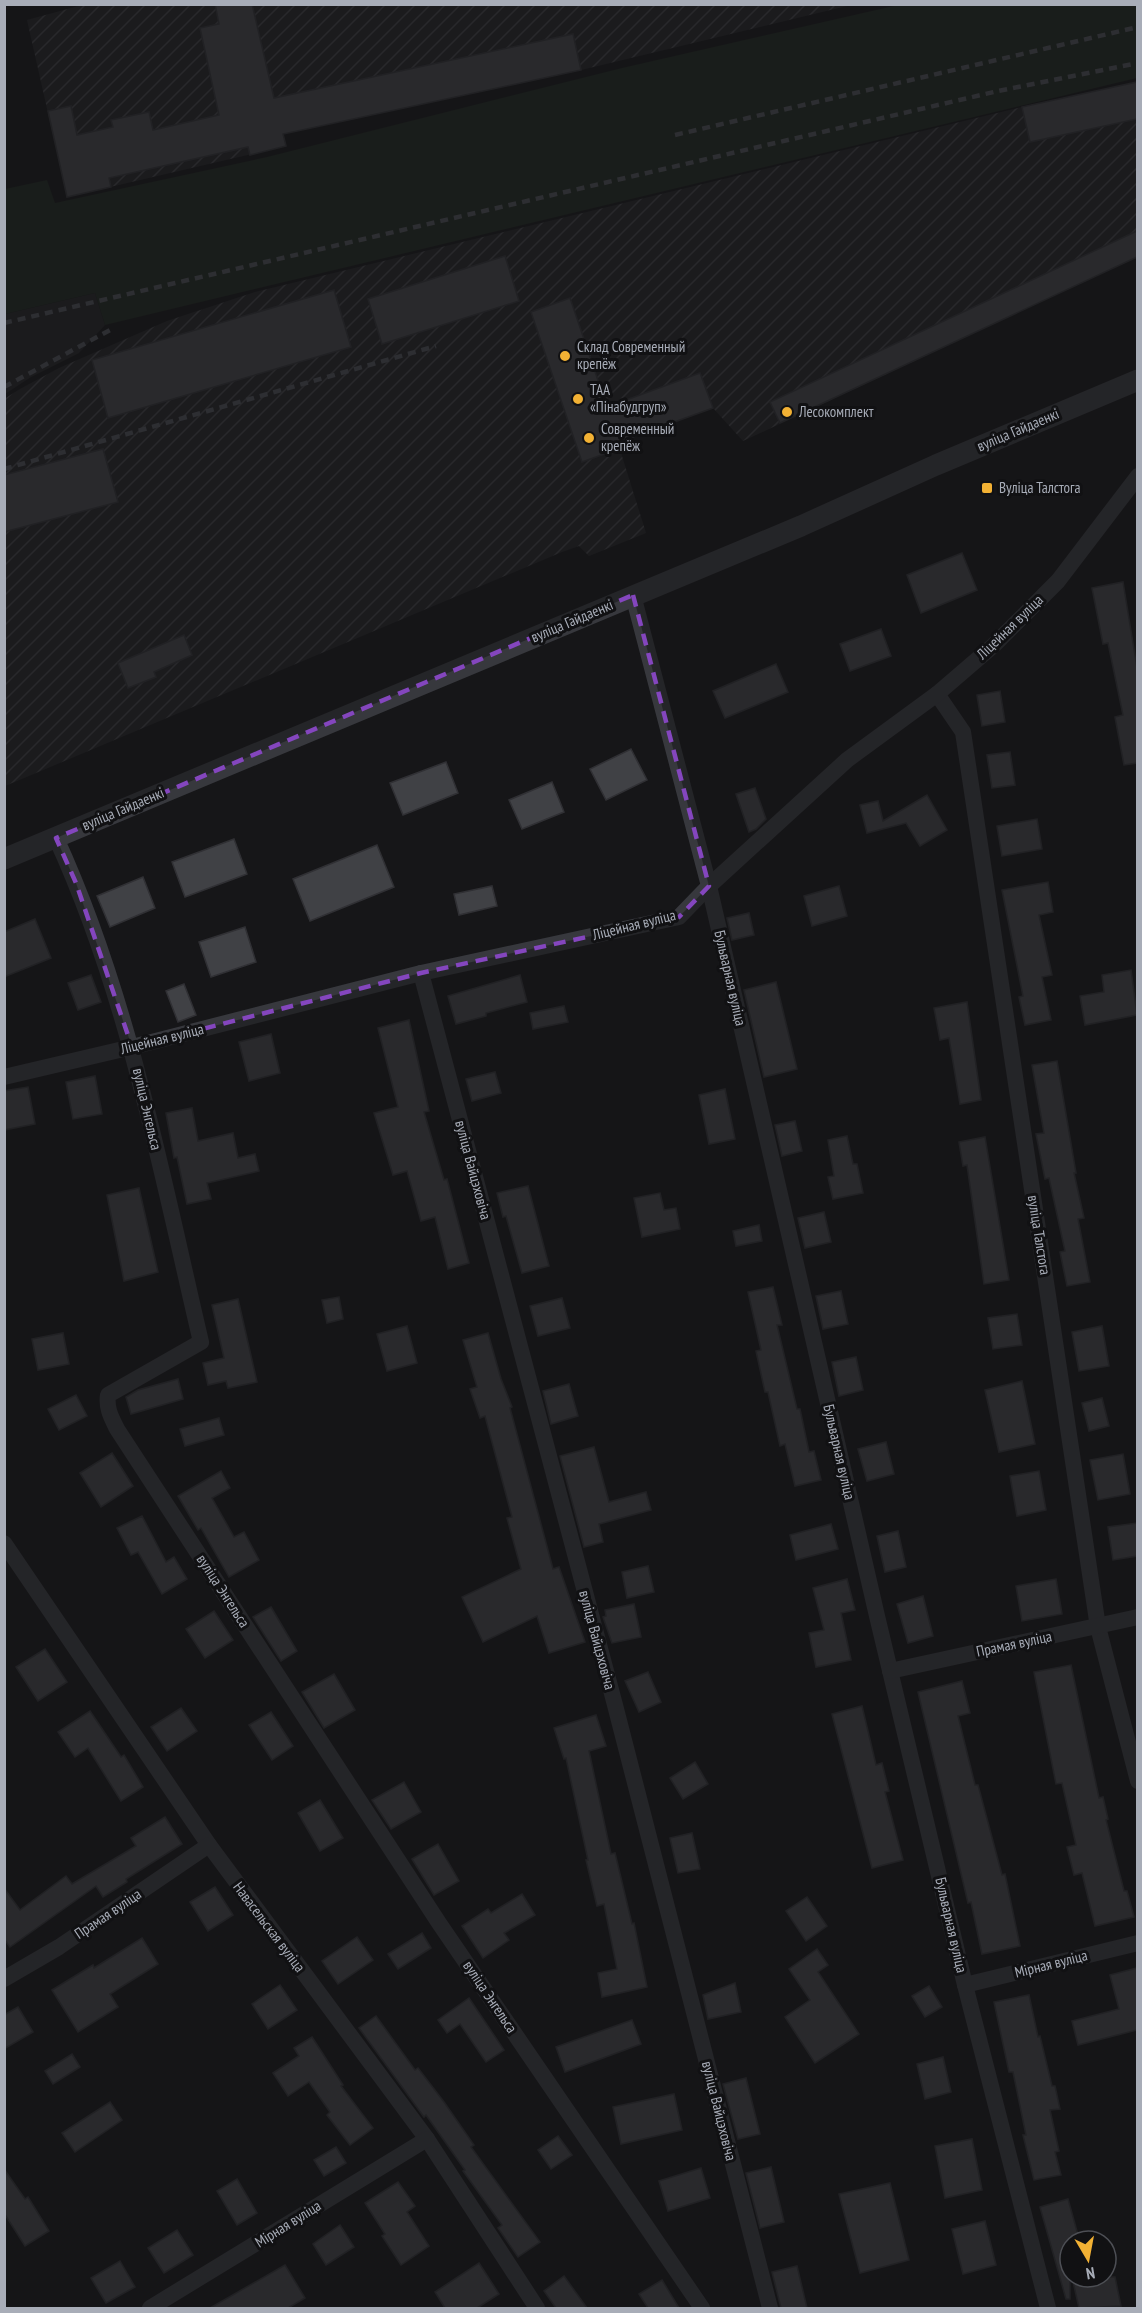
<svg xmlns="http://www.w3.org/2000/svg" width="1142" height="2313" font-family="'PT Sans Narrow',sans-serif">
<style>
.built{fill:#222225}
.industrial{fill:url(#industrial-furrows)}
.grass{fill:#1e261f}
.building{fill:#404145;stroke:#303034;stroke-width:1.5}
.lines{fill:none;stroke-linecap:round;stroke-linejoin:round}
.minor{stroke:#37383d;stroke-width:16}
.tertiary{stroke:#37383d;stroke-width:21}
.rail{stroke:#4a4c52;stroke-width:4.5;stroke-dasharray:8 6;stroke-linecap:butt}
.marked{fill:none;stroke:#8446be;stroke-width:4.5;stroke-dasharray:12 8;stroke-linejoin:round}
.poi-dot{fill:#f2b134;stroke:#111113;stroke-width:2}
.labels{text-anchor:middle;stroke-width:6;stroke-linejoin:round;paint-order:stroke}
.poi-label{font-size:15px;fill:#a8adb8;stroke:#111113;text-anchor:start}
.street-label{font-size:15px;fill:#a8adb8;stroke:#111113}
</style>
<defs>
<pattern id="industrial-furrows" width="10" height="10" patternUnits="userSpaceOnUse" patternTransform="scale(1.5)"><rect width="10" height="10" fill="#222225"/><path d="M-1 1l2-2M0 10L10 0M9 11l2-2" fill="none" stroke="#3f3f43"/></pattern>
</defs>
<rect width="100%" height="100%" fill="#161618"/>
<path class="built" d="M95 293 105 325 79 353 31 377 5 394V314Z"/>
<g class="industrial">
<path d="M86 4 851 5 581 70 283 134 286 146 67 197 27 20Z"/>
<path d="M1137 82V257L743 441 713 408 700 373 607 408 646 533 589 556 579 546 562 552 5 786 4 399 20 389 59 368 167 321 255 292 1022 107Z"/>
</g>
<path class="grass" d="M898 5H1137V78L105 325 95 293 5 314V189L47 180 55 203 267 157 622 68Z"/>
<g class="building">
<path d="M215 4H252L274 98 573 34 581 70 283 134 286 146 250 155 248 147 109 178 111 187 67 197 48 111 71 106 77 135 113 127 111 120 149 112 153 130 219 115 200 28 219 24Z"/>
<path d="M1137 82V119L1030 142 1022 107Z"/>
<path d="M1137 231V257L780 423 770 402Z"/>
<path d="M505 256 519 301 382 344 368 299Z"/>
<path d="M334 290 351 347 108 418 92 360Z"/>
<path d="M570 298 607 407 700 373 713 408 619 442 621 448 582 462 531 312Z"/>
<path d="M103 449 118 502 4 532V475Z"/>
<path d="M962 553 977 590 921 613 907 575Z"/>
<path d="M1123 582 1137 668V763L1124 765 1115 717 1123 715 1108 643 1103 644 1092 588Z"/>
<path d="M881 629 891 656 850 671 840 644Z"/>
<path d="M184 635 192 655 154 672 156 677 128 688 118 663Z"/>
<path d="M776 664 788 692 725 718 713 691Z"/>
<path d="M1000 691 1005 722 982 726 977 695Z"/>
<path d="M631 749 647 780 606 800 590 769Z"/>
<path d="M1010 752 1015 785 992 788 987 755Z"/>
<path d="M446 762 458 793 403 815 390 783Z"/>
<path d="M552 782 564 812 522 829 509 800Z"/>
<path d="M755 788 766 819 756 829 749 832 736 794Z"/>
<path d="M927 795 947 830 920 846 906 823 867 833 860 805 878 801 883 821Z"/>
<path d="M1037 819 1042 849 1002 856 997 826Z"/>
<path d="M234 839 247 874 185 897 172 862Z"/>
<path d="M377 845 394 887 310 921 293 879Z"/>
<path d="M143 877 155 908 110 927 97 896Z"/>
<path d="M1048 882 1053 912 1039 915 1052 975 1042 977 1051 1020 1025 1025 1019 997 1023 996 1002 890Z"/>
<path d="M492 886 497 906 459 915 454 894Z"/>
<path d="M839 886 847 916 812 926 804 896Z"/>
<path d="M749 913 754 935 732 940 727 918Z"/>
<path d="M35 919 51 958 4 977V932Z"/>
<path d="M245 927 256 962 211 977 199 942Z"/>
<path d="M1131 970 1137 1015 1085 1025 1080 996 1104 992 1102 975Z"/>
<path d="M91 975 101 1002 78 1010 68 983Z"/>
<path d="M520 975 527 1002 486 1013V1016L456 1024 448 996Z"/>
<path d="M776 982 797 1069 764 1077 744 990Z"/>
<path d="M184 984 196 1015 178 1022 166 991Z"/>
<path d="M967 1002 981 1100 960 1104 949 1038 940 1040 934 1008Z"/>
<path d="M564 1006 568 1022 533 1029 530 1013Z"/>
<path d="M409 1020 429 1111 424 1112 444 1180 447 1179 469 1263 448 1269 435 1217 421 1221 407 1171 393 1175 374 1113 398 1107 378 1028Z"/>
<path d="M271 1034 280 1073 249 1081 239 1042Z"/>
<path d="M1057 1061 1076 1173H1074L1084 1218 1078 1219 1090 1282 1067 1286 1060 1252 1065 1251 1049 1178 1045 1179 1036 1134 1044 1133 1032 1065Z"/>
<path d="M495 1072 501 1093 472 1101 466 1079Z"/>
<path d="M95 1076 102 1114 73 1119 66 1082Z"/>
<path d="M28 1087 35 1124 4 1130V1091Z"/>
<path d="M725 1089 735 1139 709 1144 699 1095Z"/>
<path d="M192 1108 198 1141 233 1133 238 1158 255 1154 259 1171 207 1183 211 1199 187 1204 177 1157 174 1158 166 1113Z"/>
<path d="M795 1121 802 1151 782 1156 775 1125Z"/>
<path d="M847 1136 853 1164H857L863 1193 833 1199 828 1177 834 1176 828 1140Z"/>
<path d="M985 1137 1009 1280 984 1284 967 1165 963 1166 959 1142Z"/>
<path d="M528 1186 549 1266 522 1273 506 1216 503 1217 497 1193Z"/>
<path d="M139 1188 158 1272 124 1281 107 1195Z"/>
<path d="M660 1193 664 1210 676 1208 680 1229 642 1237 634 1198Z"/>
<path d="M824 1212 831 1242 805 1248 798 1218Z"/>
<path d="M759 1225 762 1241 736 1246 733 1231Z"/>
<path d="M773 1287 782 1325H777L797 1409H800L809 1452 814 1451 821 1480 795 1486 785 1444 780 1446 768 1392H765L756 1351 761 1350 748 1292Z"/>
<path d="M841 1291 848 1324 823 1329 816 1296Z"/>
<path d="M339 1297 343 1319 327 1323 322 1300Z"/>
<path d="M562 1298 570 1328 538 1336 530 1306Z"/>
<path d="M238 1299 257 1382 228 1388 226 1381 208 1385 203 1363 224 1358 212 1305Z"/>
<path d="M1017 1314 1022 1345 993 1349 988 1318Z"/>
<path d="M407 1326 417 1363 387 1371 377 1334Z"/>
<path d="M1102 1326 1109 1366 1079 1371 1072 1332Z"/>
<path d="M63 1333 69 1364 38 1370 32 1339Z"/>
<path d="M488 1333 501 1379 512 1407 510 1408 553 1569 559 1567 585 1642 549 1653 537 1616 483 1642 462 1597 521 1569 507 1518 512 1517 485 1416 480 1418 470 1389 477 1387 463 1340Z"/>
<path d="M856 1357 863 1390 839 1396 832 1362Z"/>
<path d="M178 1379 183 1399 131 1414 126 1397 138 1390Z"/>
<path d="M1022 1381 1035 1444 999 1452 985 1390Z"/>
<path d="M569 1384 578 1416 551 1424 543 1391Z"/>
<path d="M76 1395 87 1416 59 1430 48 1409Z"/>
<path d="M1102 1398 1109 1426 1089 1431 1082 1403Z"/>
<path d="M219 1418 224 1435 185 1446 180 1429Z"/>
<path d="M886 1442 894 1474 867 1481 858 1449Z"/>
<path d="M594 1447 609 1502 646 1492 651 1510 599 1524 603 1542 584 1547 560 1456Z"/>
<path d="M112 1453 133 1486 101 1507 80 1473Z"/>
<path d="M1123 1454 1130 1494 1098 1500 1090 1460Z"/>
<path d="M221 1471 230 1488 212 1498 234 1537 244 1532 259 1560 229 1577 201 1528 198 1530 178 1496Z"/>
<path d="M1039 1471 1046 1510 1017 1516 1010 1476Z"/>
<path d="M142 1516 166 1562 174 1557 187 1579 162 1594 138 1552 131 1555 117 1528Z"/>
<path d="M1137 1523V1556L1113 1560 1108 1527Z"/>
<path d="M831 1524 838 1549 796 1560 790 1535Z"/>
<path d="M898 1531 906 1567 885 1572 877 1536Z"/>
<path d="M648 1566 654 1592 627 1598 622 1572Z"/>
<path d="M847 1579 855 1610 841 1613 851 1660 816 1667 809 1633 824 1630 813 1588Z"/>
<path d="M1056 1579 1062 1614 1022 1621 1016 1586Z"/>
<path d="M923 1596 933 1636 908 1643 897 1604Z"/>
<path d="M634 1604 641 1637 612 1643 603 1617 606 1616 605 1610Z"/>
<path d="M271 1607 297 1651 281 1661 253 1617Z"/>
<path d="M214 1611 233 1640 205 1658 186 1629Z"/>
<path d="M45 1649 67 1682 38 1701 16 1667Z"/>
<path d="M1071 1665 1099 1798 1103 1797 1108 1819 1106 1820 1124 1891H1127L1134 1917 1095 1926 1082 1873 1074 1875 1067 1847 1076 1845 1062 1783 1056 1784 1034 1672Z"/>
<path d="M648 1672 661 1702 639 1712 625 1681Z"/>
<path d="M334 1674 355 1710 324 1728 302 1692Z"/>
<path d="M962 1681 970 1713 958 1716 975 1785H978L1002 1875 1005 1874 1020 1946 982 1954 971 1902 968 1903 918 1692Z"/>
<path d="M862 1706 876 1765 882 1763 889 1791 885 1792 903 1860 872 1868 832 1714Z"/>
<path d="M181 1708 197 1731 167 1751 151 1727Z"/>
<path d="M90 1711 121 1757 124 1755 143 1787 121 1801 88 1748 75 1757 58 1732Z"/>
<path d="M271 1712 293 1746 272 1760 249 1725Z"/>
<path d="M596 1715 606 1746 589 1751 611 1854 615 1853 632 1924 634 1923 647 1987 602 1997 598 1973 617 1969 604 1904 597 1906 586 1860H588L566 1758 564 1759 554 1728Z"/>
<path d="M695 1762 708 1784 683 1799 670 1778Z"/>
<path d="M404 1782 421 1812 391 1829 372 1800Z"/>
<path d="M320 1800 343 1838 320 1851 298 1813Z"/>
<path d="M165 1817 182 1844 126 1879 127 1882 103 1897 96 1886 10 1947 4 1939V1888L20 1910 66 1876 72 1884 136 1846 131 1838Z"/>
<path d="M692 1833 700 1869 678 1873 670 1838Z"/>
<path d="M438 1844 459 1881 434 1895 412 1859Z"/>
<path d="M215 1887 233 1915 208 1931 190 1902Z"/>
<path d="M522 1894 535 1915 504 1933 509 1940 483 1958 462 1926 488 1909 491 1913Z"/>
<path d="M807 1897 827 1926 806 1941 786 1911Z"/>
<path d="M422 1933 431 1948 398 1969 388 1954Z"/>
<path d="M357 1937 373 1960 338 1984 322 1961Z"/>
<path d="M142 1938 158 1964 110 1994 118 2007 78 2032 52 1990 93 1965 94 1968Z"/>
<path d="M817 1949 828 1965 818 1972 859 2034 815 2063 785 2017 810 2000 789 1969Z"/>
<path d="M1137 1968V2030L1078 2045 1072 2021 1119 2009 1110 1975Z"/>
<path d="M735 1983 741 2012 708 2019 703 1995Z"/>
<path d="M280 1985 297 2010 268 2029 252 2004Z"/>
<path d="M929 1986 942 2007 925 2017 912 1996Z"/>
<path d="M1029 1995 1038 2037 1040 2036 1052 2086H1055L1060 2109 1050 2110 1059 2151 1055 2152 1061 2175 1034 2180 1023 2135H1026L1013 2072H1009L994 2002Z"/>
<path d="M469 1998 504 2050 486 2062 460 2024 447 2033 438 2020Z"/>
<path d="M18 2007 33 2032 4 2049V2015Z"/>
<path d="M376 2016 415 2070 418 2068 444 2102 474 2145 471 2147 540 2242 518 2257 498 2228 502 2225 463 2171 465 2170 426 2115 424 2117 359 2028Z"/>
<path d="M632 2020 641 2044 565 2072 556 2047Z"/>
<path d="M312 2037 343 2085 341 2086 373 2128 350 2145 327 2115 330 2112 309 2082 288 2096 273 2073 299 2056 294 2048Z"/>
<path d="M72 2054 80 2067 53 2084 45 2071Z"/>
<path d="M943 2057 951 2092 925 2099 917 2064Z"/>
<path d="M746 2078 760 2134 738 2139 723 2084Z"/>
<path d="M674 2094 682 2130 621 2144 613 2107Z"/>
<path d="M110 2102 122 2120 75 2152 62 2133Z"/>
<path d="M558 2136 572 2155 551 2169 538 2150Z"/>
<path d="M972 2139 982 2190 945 2198 935 2146Z"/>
<path d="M336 2147 346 2163 324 2176 314 2160Z"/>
<path d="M771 2167 784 2222 760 2228 746 2173Z"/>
<path d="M701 2168 710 2198 668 2211 659 2181Z"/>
<path d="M4 2169 25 2199 28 2197 49 2231 25 2246 4 2213Z"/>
<path d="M237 2179 257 2213 237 2225 217 2191Z"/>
<path d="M398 2182 415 2206 407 2212 429 2246 401 2265 382 2236 385 2234 365 2203Z"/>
<path d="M890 2183 909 2260 860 2273 839 2194Z"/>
<path d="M1068 2199 1078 2235 1070 2237V2299H1066L1040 2207Z"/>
<path d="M985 2221 996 2265 963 2274 952 2229Z"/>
<path d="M340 2225 354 2247 326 2265 313 2244Z"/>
<path d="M177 2230 193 2255 164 2273 148 2248Z"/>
<path d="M120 2261 135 2287 106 2303 91 2278Z"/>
<path d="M479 2263 499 2294 477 2308H445L435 2292Z"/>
<path d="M285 2265 305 2298 288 2308H210Z"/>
<path d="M797 2266 807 2308H781L772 2272Z"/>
<path d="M564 2276 587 2308H556L544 2291Z"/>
<path d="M1072 2277H1115L1121 2306 1079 2308Z"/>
<path d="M662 2280 679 2308H648L639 2294Z"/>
</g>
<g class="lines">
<g class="minor">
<path d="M633 595 709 886 877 1616 965 1985 1048 2308"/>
<path d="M937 694 963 732 1098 1627 1138 1781"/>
<path d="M56 838C129 997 161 1172 201 1342L108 1395C106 1408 111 1417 117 1429L439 1923 702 2308"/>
<path d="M421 973 615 1705 770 2308"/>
<path d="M4 1077 132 1047 421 973 679 917 709 886 847 760 937 694 994 645 1058 581 1138 476"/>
<path d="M4 1543 209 1845 427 2139 537 2308"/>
<path d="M890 1671 1138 1617"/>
<path d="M4 1979 59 1947 209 1845"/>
<path d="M965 1985 1138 1943"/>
<path d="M150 2308 427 2139"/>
</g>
<path class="tertiary" d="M4 859 801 526 936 465 1138 380"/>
<g class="rail">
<path d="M675 135 1138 27"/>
<path d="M4 323 998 91 1138 63"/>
<path d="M4 387 112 329"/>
<path d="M4 469 436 346"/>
</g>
</g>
<path d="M0 0H1142V2313H0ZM633 595 709 886 679 917 421 973 132 1047 76 883 56 838Z" fill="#161618" fill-opacity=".55" fill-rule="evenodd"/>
<path class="marked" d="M633 595 709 886 679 917 421 973 132 1047 76 883 56 838Z"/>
<g class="poi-dot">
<circle cx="565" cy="356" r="6"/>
<circle cx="578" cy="399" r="6"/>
<circle cx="787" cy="412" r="6"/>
<circle cx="589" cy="438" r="6"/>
<rect x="981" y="482" width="12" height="12" rx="3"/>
</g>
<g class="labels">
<g class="poi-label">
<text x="577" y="352">Склад Современный<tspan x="577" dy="17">крепёж</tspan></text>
<text x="590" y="395">ТАА<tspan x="590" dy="17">«Пінабудгруп»</tspan></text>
<text x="799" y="417">Лесокомплект</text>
<text x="601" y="434">Современный<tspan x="601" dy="17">крепёж</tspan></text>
<text x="999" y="493">Вуліца Талстога</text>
</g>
<g class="street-label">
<text transform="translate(1018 430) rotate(-23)" y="5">вуліца Гайдаенкі</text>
<text transform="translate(572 621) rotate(-23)" y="5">вуліца Гайдаенкі</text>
<text transform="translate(1010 627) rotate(-44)" y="5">Ліцейная вуліца</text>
<text transform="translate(123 809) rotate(-23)" y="5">вуліца Гайдаенкі</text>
<text transform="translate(634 925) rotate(-14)" y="5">Ліцейная вуліца</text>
<text transform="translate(730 978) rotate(77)" y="5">Бульварная вуліца</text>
<text transform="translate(162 1039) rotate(-14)" y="5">Ліцейная вуліца</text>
<text transform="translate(147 1109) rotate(77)" y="5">вуліца Энгельса</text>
<text transform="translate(473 1170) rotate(75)" y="5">вуліца Вайцэховіча</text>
<text transform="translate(1039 1235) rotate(81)" y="5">вуліца Талстога</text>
<text transform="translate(839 1452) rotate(77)" y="5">Бульварная вуліца</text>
<text transform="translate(223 1591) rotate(57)" y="5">вуліца Энгельса</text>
<text transform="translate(597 1640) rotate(75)" y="5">вуліца Вайцэховіча</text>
<text transform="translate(1014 1644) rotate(-12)" y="5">Прамая вуліца</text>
<text transform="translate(108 1914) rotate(-34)" y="5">Прамая вуліца</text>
<text transform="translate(951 1925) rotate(77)" y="5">Бульварная вуліца</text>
<text transform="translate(269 1927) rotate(53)" y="5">Навасельская вуліца</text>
<text transform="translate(1051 1964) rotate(-14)" y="5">Мірная вуліца</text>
<text transform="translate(490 1997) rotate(56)" y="5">вуліца Энгельса</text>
<text transform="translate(719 2111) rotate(76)" y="5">вуліца Вайцэховіча</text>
<text transform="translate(288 2224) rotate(-32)" y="5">Мірная вуліца</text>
</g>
</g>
<rect width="1142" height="2313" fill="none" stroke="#a8adb8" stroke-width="12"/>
<g transform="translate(1088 2259) rotate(170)"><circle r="28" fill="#111113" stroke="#4d4f55" stroke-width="1.5"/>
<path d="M0-4.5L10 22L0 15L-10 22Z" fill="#f2b134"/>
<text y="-9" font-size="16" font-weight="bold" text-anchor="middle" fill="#a8adb8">N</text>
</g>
</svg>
